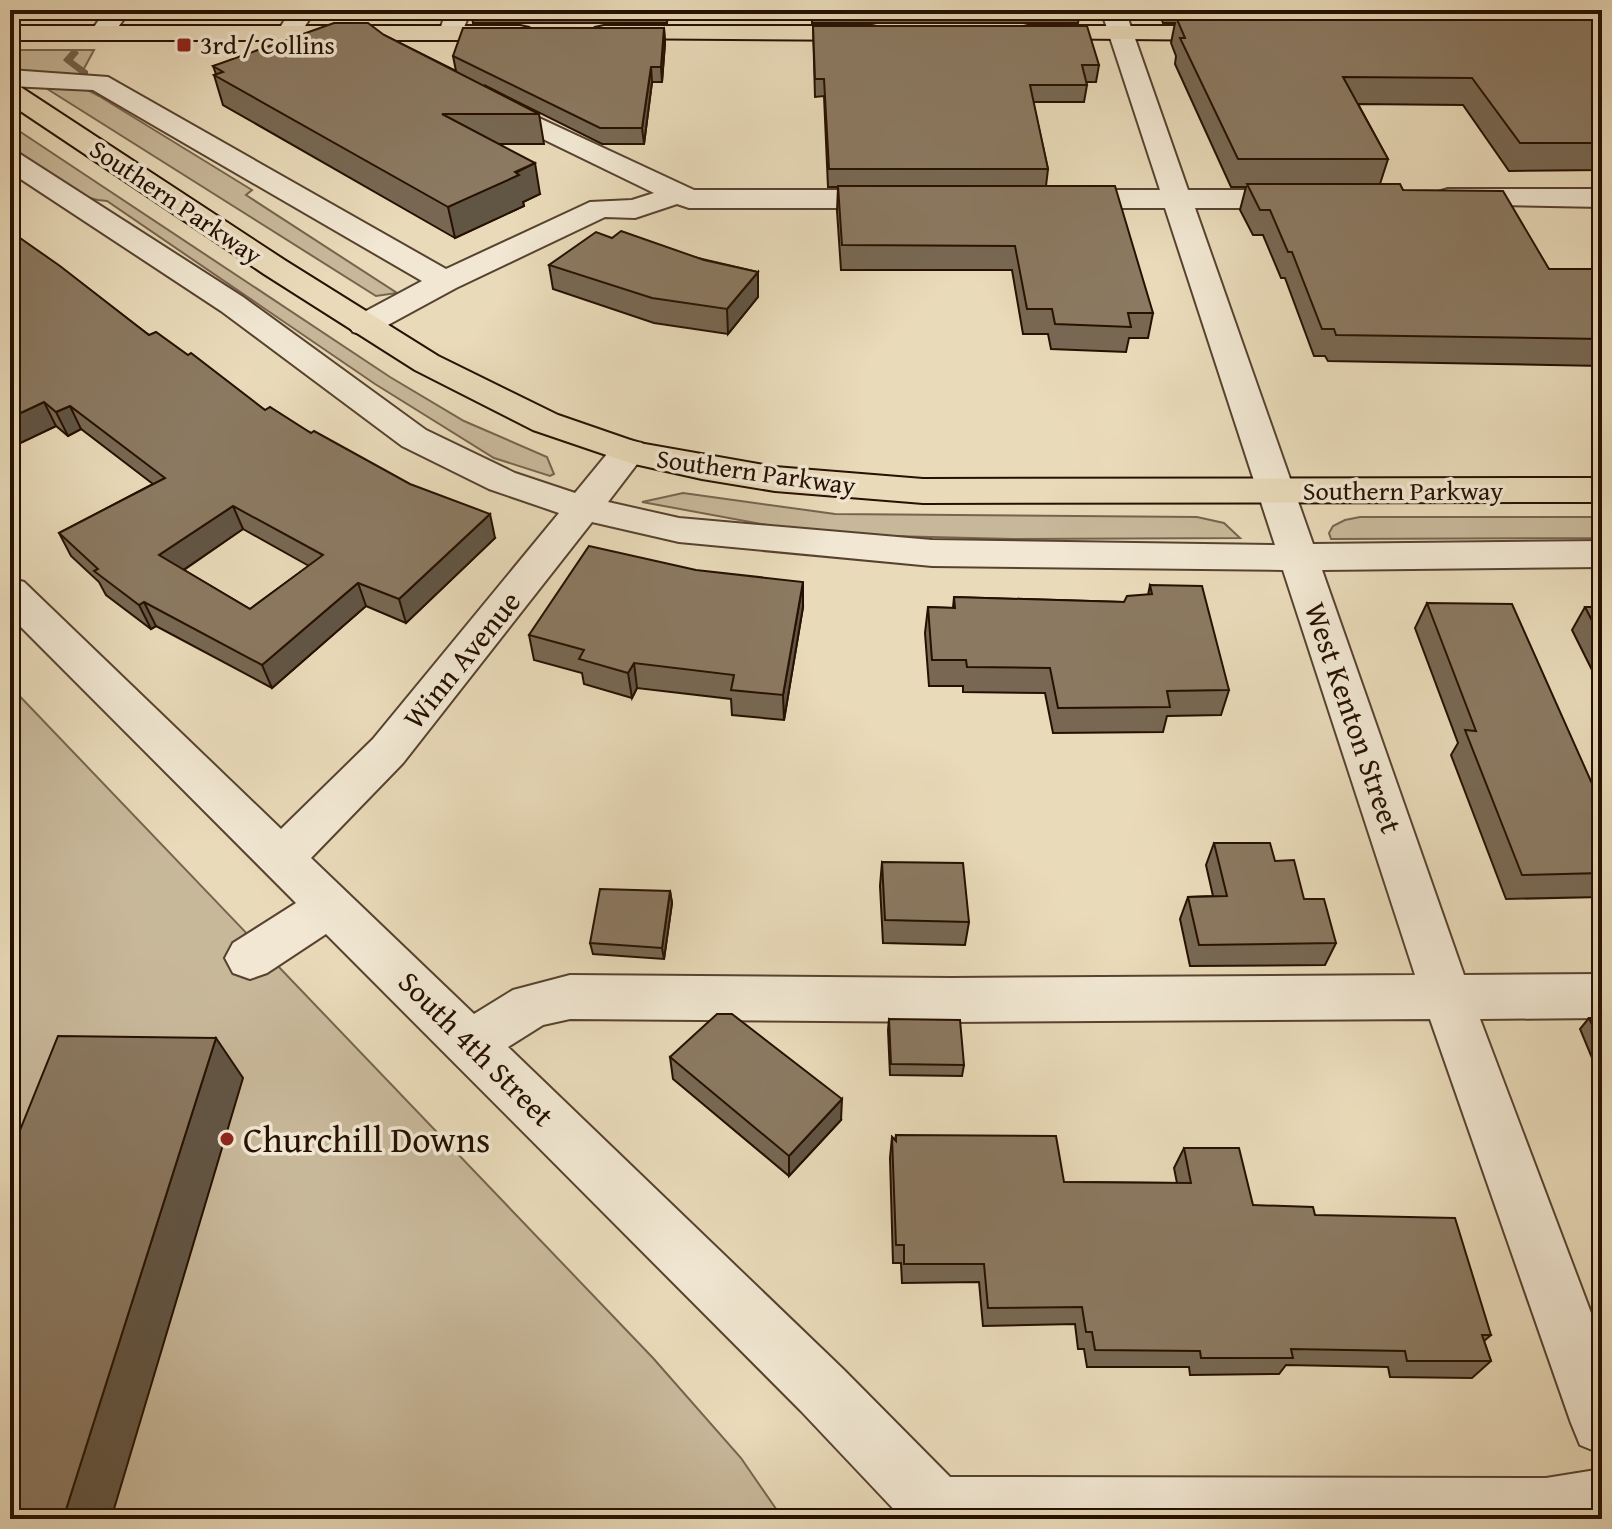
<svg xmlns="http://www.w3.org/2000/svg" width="1612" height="1529" font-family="'Gentium Book Plus',serif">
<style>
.green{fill:#c8b89a;stroke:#77644e;stroke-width:2}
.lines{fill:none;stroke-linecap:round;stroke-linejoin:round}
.stream{fill:#73604a;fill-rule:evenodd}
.minor-casing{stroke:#57422f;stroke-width:4}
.major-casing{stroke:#261001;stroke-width:4}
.minor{fill:#f1e7d2;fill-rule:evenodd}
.major{fill:#e9dab9;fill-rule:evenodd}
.wall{fill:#786853;stroke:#261001;stroke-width:2;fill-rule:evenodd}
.shaded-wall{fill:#615544;stroke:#261001;stroke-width:2}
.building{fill:#8b7961;stroke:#261001;stroke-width:2;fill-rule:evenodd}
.poi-dot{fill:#8f2418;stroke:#f1e7d2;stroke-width:3}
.labels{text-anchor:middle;stroke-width:7;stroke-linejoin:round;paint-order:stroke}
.far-poi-label{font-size:26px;fill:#261001;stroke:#f1e7d2;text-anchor:start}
.far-street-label{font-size:26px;fill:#261001;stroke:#f1e7d2}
.street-label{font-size:30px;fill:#261001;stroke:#f1e7d2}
.near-poi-label{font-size:36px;fill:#261001;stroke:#f1e7d2;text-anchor:start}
</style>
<rect width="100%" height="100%" fill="#e9dab9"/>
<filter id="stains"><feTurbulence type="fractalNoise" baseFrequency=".0025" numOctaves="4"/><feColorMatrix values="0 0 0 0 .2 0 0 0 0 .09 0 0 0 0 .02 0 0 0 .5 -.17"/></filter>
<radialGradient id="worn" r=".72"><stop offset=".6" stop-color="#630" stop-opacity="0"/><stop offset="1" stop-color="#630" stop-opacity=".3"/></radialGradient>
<g class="green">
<path d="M10 50H94L80 76 23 74 10 62Z"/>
<path d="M41 85 82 87 99 96 252 190 246 195 397 293 376 296Z"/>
<path d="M10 125 390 377 464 421 547 457 554 474 550 476 494 458 375 384 107 201C72 200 39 167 10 147Z"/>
<path d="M683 493 835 514 1197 517 1224 523 1240 538 1013 539 890 536 778 527 642 502Z"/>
<path d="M1360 517H1602V538L1331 539 1329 533 1333 526 1345 520Z"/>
<path d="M10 686 653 1358 741 1458 783 1519H10Z"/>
</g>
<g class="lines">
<path class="stream" d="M71 51H77L79 53 73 60 88 71V75H82L65 62 63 60Z"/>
<defs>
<g id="minor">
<path d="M106 10H130L110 39H92L89 34Z"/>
<path d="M291 10H315L297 39H279L276 34Z"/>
<path d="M447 10H471L460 37H442L439 32Z"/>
<path d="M1101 10H1125L1188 190H1303L1313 193 1318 199 1313 205 1303 208H1195L1313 544 1602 541V567L1322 570 1464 975 1602 974V1018L1480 1019 1602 1342V1454L1580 1445 1571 1423 1430 1019 951 1022 570 1019 543 1025 508 1047 843 1369 950 1477 1546 1478 1602 1469V1519H903L801 1411 326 934 267 973 250 979 233 973 225 958 233 943 296 903 10 616V578L24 582 281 829 373 739 559 513 489 489 402 446 221 311 10 172V152L20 154 243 297 426 430 515 473 575 493 616 443 629 440 642 443 647 451 608 502 679 518 932 540 1275 545 1165 208H1060L1050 205 1045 199 1050 193 1060 190H1160ZM592 522 679 542 932 566 1283 570 1415 975 951 978 570 975 513 990 474 1014 311 858 403 763Z"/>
<path d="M10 70 108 77 446 269 590 202 632 200 654 193 481 109 477 103 481 97 490 95 694 190H899L909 193 914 199 909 205 899 208H689L677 204 635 218 605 217 456 288 375 332 364 335 353 332 348 325 353 318 422 281 93 90 10 86Z"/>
<path d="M1448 189H1602V207L1438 204 1434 198 1438 192Z"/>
</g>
<g id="major">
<path d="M10 26H520L529 28 532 33 529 38 520 40H10Z"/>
<path d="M604 26H872L881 28 884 33 881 38 872 40 595 38 592 33 595 28Z"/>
<path d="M1028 26H1232L1241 28 1244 33 1241 38 1232 40 1019 38 1016 33 1019 28Z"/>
<path d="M10 84 19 86 286 261 438 356 558 415 639 443 775 467 923 479 1602 478V502L923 503 775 491 702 479 630 463 533 430 415 370 264 274 10 104Z"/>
</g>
</defs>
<use href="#minor" class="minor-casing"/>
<use href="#major" class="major-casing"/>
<use href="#minor" class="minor"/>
<use href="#major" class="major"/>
</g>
<g class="wall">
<path d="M199 10H259L257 14H200Z"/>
<path d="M471 10H668L667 23H473Z"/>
<path d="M812 10 1080 12 1078 23H812Z"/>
<path d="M1158 10H1602V170L1509 171 1463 105 1358 104 1388 159 1380 184 1403 190 1549 269H1602V366L1328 361 1325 356H1314L1285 278H1281L1263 235H1253L1240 210 1246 187H1231L1175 64 1176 56 1171 43 1175 23H1163Z"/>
<path d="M813 26 1099 65 1096 82H1086L1087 85 1084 102H1033L1048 169 1046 186 1153 313 1148 338H1129L1126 352 1051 349 1048 334H1023L1012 270H841L837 211 838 187H828L824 96 815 97Z"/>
<path d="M664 28 665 43 662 82H652L644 144H602L484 85 539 114 544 144H499L540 194 523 202 524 206 455 238 223 105 214 75 216 74 213 66 384 35 456 71 453 56Z"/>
<path d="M10 231 149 335 265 410 311 433 495 538 406 623 366 606 272 688 156 626 151 629 106 595 99 582 71 556 59 533 153 484 81 429 68 436 56 426 10 448ZM243 529 309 566 250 609 184 570Z"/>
<path d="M612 238 758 272V297L728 334 654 323 553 289 549 265Z"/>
<path d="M1150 585 1229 690 1221 715 1167 716 1163 732 1053 733 1045 693 963 692V686H929L925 633 928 607 953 608 954 597 1124 602 1148 595Z"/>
<path d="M1427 603 1602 806V897L1506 899 1451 755 1458 743 1415 628Z"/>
<path d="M803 607 784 720 732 715 731 699 637 688 632 698 584 684 582 673 534 660 529 635Z"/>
<path d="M1585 607H1602V690L1572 630Z"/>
<path d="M1214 843 1275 861 1336 943 1325 965 1190 966 1180 919 1188 897 1213 896 1206 865Z"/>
<path d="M882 862 969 922 965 945 883 943 880 886Z"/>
<path d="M670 891 672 903 664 959 593 954 590 943Z"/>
<path d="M1589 1018H1602V1082L1580 1029Z"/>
<path d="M889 1019 964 1065 962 1076 890 1075 888 1030Z"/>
<path d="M670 1057 841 1120 789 1176 673 1079Z"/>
<path d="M896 1135 1064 1182 1177 1183 1174 1168 1184 1148 1253 1205 1315 1215 1491 1335 1484 1341 1491 1361 1472 1378 1390 1377 1388 1367 1286 1365 1279 1374 1190 1375 1189 1367H1087L1084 1349H1078L1075 1324 983 1326 979 1282 902 1283 901 1263H893L890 1158 892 1137 895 1140Z"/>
</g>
<g class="shaded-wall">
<path d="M664 28 665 43 662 82 661 67Z"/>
<path d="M651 67 652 82 644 144 642 128Z"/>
<path d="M535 163 540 194 523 202 524 206 455 238 448 207Z"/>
<path d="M758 272V297L728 334 727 309Z"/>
<path d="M44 402 56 426 10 448V418Z"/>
<path d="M70 406 81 429 68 436 56 412Z"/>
<path d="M233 506 243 529 170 579 159 555Z"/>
<path d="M490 514 495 538 406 623 399 599Z"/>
<path d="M803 582V607L784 720 783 695Z"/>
<path d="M358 583 366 606 272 688 262 665Z"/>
<path d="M144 602 156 626 151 629 139 605Z"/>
<path d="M634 663 637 688 632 698 628 673Z"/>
<path d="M670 891 672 903 664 959 662 948Z"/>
<path d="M216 1038 243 1078 111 1519H63Z"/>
<path d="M842 1099 841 1120 789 1176V1156Z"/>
</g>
<g class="building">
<path d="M812 10H1079L1080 12H812Z"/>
<path d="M1176 17H1602V143H1520L1472 78 1343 77 1388 159H1238L1180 38H1185Z"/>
<path d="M334 23H368L384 35 539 114H442L535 163 515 172 519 175 448 207 214 75 223 72 213 66Z"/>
<path d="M813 26H1087L1099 65H1082L1087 85H1030L1048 169H829L824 79H815Z"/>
<path d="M463 28H664L661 67H651L642 128H600L453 56Z"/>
<path d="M1247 184H1400L1403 190 1503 191 1549 269H1602V339L1336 335 1334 329H1322L1292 252H1288L1270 210H1260Z"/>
<path d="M838 186H1115L1153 313H1128L1131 327 1055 324 1052 309H1027L1015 246 842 245Z"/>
<path d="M10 231 60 266 149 335 156 332 188 355 191 353 265 410 270 407 311 433 314 431 410 484 490 514 399 599 358 583 262 665 144 602 139 605 94 571 98 569 59 533 165 478 70 406 56 412 44 402 10 418ZM233 506 323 555 250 609 159 555Z"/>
<path d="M621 231 704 260 758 272 727 309 652 298 549 265 596 232 612 238Z"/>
<path d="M589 546 696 570 803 582 783 695 731 690 734 675 634 663 628 673 579 659 584 650 529 635Z"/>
<path d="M1150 585 1202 586 1229 690 1167 691 1170 707 1058 708 1050 668 967 667 966 660H932L928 607 955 608 954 597 1124 602 1127 596 1152 594Z"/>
<path d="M1427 603 1512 604 1602 806V873L1522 875 1465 730 1476 731Z"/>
<path d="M1585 607H1602V640Z"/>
<path d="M1214 843H1270L1275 861 1294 860 1304 899H1324L1336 943 1199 945 1188 897 1227 896Z"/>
<path d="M882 862 963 863 969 922 885 920Z"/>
<path d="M600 889 670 891 662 948 590 943Z"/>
<path d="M717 1014H732L842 1099 789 1156 670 1057Z"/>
<path d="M1589 1018H1602V1047Z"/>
<path d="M889 1019 960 1020 964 1065 891 1064Z"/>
<path d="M58 1036 216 1038 63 1519H10V1155Z"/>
<path d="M896 1135 1056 1136 1064 1182 1191 1183 1184 1148H1239L1253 1205 1313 1207 1315 1215 1455 1218 1491 1335H1482L1491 1361H1407L1405 1351 1291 1349 1293 1358H1201L1200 1351 1095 1350 1092 1332H1086L1082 1307 988 1308 984 1264H904V1245H896L892 1137 896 1141Z"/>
</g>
<g class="poi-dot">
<rect x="176" y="37" width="16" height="16" rx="4"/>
<circle cx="227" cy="1139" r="8"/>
</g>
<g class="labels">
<g class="far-poi-label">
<text x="200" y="54">3rd / Collins</text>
</g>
<g class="far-street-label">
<text transform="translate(176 202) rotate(34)" y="9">Southern Parkway</text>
<text transform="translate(756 472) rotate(8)" y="9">Southern Parkway</text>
<text x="1403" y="500">Southern Parkway</text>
</g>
<g class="street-label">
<text transform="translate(462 660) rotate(-51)" y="10">Winn Avenue</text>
<text transform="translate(1353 718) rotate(71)" y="10">West Kenton Street</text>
<text transform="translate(476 1049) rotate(45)" y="10">South 4th Street</text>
</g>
<g class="near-poi-label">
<text x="243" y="1152">Churchill Downs</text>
</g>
</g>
<rect width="1612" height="1529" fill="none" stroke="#e9dab9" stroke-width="40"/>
<rect x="12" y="12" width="1588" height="1505" fill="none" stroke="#261001" stroke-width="4"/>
<rect x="20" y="20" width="1572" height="1489" fill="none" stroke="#261001" stroke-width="2"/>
<rect width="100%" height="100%" filter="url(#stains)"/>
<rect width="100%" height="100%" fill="url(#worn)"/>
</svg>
